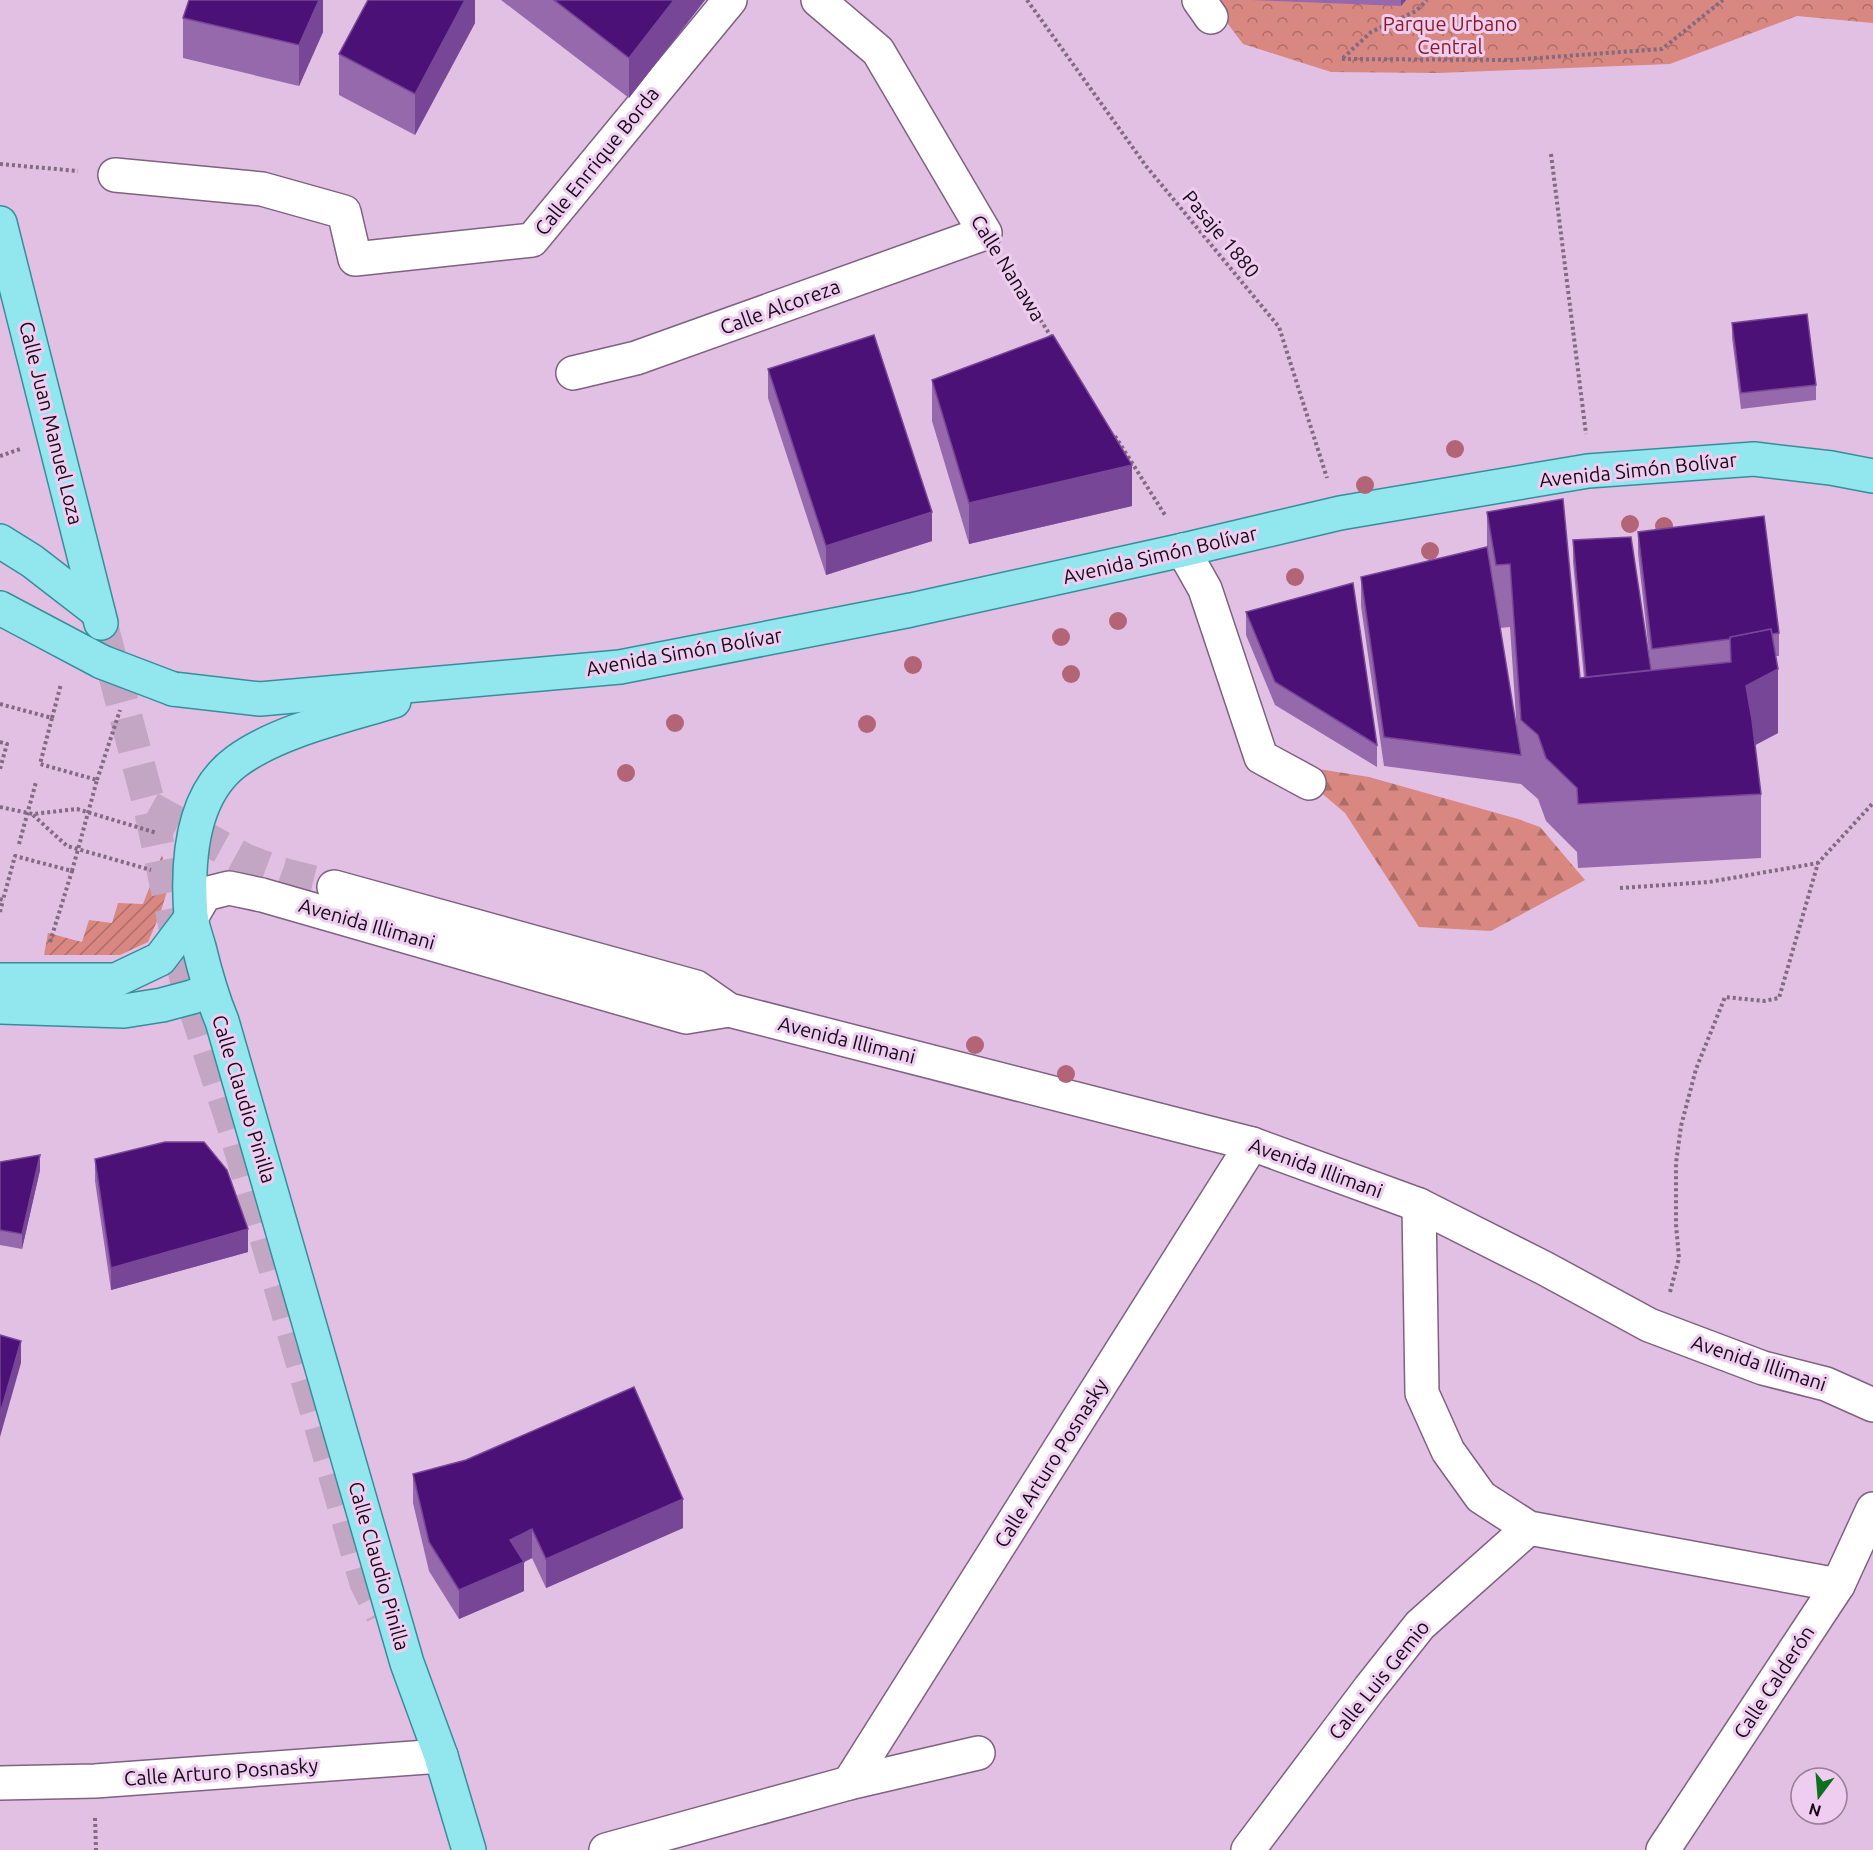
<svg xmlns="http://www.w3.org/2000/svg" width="1873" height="1850" font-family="Ubuntu,sans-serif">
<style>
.forest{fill:url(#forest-firs)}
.park{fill:url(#park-crowns)}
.garden{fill:url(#garden-furrows)}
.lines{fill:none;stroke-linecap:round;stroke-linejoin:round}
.minor-tunnel{stroke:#c3a5c4;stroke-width:33;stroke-dasharray:33 16;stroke-linecap:butt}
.major-tunnel{stroke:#c3a5c4;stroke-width:33;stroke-dasharray:33 16;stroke-linecap:butt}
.minor-casing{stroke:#7f6181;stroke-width:36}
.major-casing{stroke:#378e9b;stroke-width:36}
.path{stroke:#816a82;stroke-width:4;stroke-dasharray:3 3;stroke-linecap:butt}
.minor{stroke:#fff;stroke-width:33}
.major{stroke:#92e6ee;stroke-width:33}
.major-bridge-casing{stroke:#378e9b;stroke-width:36;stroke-linecap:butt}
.major-bridge{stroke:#92e6ee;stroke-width:33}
.tree{fill:#b36477}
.wall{fill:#9668ac;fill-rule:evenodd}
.shaded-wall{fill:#784697}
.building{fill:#4b1176;stroke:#784697;stroke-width:1.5}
.labels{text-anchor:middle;stroke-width:6;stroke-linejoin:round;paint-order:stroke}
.park-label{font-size:20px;fill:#8c191e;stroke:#efcdf0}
.street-label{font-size:20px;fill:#140915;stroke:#efcdf0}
</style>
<defs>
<pattern id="forest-firs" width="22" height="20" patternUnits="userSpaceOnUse" patternTransform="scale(1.5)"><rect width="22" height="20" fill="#d98781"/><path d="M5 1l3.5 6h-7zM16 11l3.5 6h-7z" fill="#af6d68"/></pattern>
<pattern id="park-crowns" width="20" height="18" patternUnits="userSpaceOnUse" patternTransform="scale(1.5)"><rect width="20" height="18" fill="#d98781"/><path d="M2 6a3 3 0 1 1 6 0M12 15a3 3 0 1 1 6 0" fill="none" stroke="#af6d68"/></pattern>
<pattern id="garden-furrows" width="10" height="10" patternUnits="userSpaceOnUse" patternTransform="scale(1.5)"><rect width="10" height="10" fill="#d98781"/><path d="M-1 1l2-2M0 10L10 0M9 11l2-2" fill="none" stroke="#af6d68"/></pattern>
</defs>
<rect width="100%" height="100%" fill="#e2c0e3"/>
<path class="forest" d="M1287 764 1369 777 1518 819 1540 827 1585 880 1491 931 1419 927 1345 813Z"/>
<path class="park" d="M1210 0H1873V23L1797 16 1670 64 1438 73 1331 72 1243 44Z"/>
<path class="garden" d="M162 855 169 885 160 914 148 942 120 955H44L48 933 82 942 89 920 112 923 118 903 143 904Z"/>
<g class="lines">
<path class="minor-tunnel" d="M150 808 245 860 282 874 334 887"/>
<path class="major-tunnel" d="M101 623 150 808 187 984 235 1131 366 1583 382 1614"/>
<defs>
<g id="minor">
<path d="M1199 0 1211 17"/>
<path d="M115 175 262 189 344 212 355 259 532 240 730 0"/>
<path d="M573 373 636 358 985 233 878 51 818 0"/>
<path d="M1183 550 1205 589 1261 757 1309 783"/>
<path d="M334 887 696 987 729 1010 1252 1144 1419 1205 1544 1268 1649 1325 1763 1368 1826 1384 1873 1405"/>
<path d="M191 918 205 894 229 888 262 895 686 1017 729 1010"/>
<path d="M1419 1205 1422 1393 1448 1451 1481 1497 1529 1528 1838 1585"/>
<path d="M0 1783 95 1781 441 1756"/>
<path d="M849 1783 1252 1144"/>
<path d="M606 1850 849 1783 978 1753"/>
<path d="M1248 1850 1370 1688 1420 1625 1529 1528"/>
<path d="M1663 1850 1838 1585 1873 1509"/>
</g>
<g id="major">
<path d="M0 223 101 623"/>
<path d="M0 541 32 561 98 612"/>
<path d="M0 608 102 662"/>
<path d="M173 689 260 699 620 667 911 610 1183 550 1340 513 1588 471 1754 459 1831 468 1873 476"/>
<path d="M394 701C345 716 278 731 237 761 190 795 187 864 191 916 192 926 196 937 199 947 205 972 212 997 222 1021L407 1663 441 1756 469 1850"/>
<path d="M0 980H116L160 959 191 918"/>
<path d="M0 1007 124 1011 162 1005 192 997 210 990"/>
</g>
</defs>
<use href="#minor" class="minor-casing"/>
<use href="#major" class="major-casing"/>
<g class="path">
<path d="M1027 0 1146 166 1279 327 1327 478"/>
<path d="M1343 58 1371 32 1416 11 1427 0"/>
<path d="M1342 59 1511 60 1662 49 1723 0"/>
<path d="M1551 154 1586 434"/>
<path d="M0 164 78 171"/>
<path d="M1005 264 1052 338"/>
<path d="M1115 436 1165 515"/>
<path d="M0 456 20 449"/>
<path d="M0 704 52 718 40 764 97 780 72 871 15 856 3 900 0 899"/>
<path d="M52 718 61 684"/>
<path d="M0 742 7 744 0 769"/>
<path d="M97 780 120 710"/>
<path d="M0 807 33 814 77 809 157 833"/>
<path d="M33 815 67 846 151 870"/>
<path d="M19 844 36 782"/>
<path d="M1620 888 1709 882 1818 863"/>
<path d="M0 912 3 900"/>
<path d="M50 942 72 871"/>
<path d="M1670 1292 1679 1258 1676 1225V1163L1681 1126 1696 1069 1725 997 1764 1001 1779 998 1818 863 1873 803"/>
<path d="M95 1818 96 1850"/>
</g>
<use href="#minor" class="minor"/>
<use href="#major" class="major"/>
<defs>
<path id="major-bridge" d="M102 662 173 689"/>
</defs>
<use href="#major-bridge" class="major-bridge-casing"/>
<use href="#major-bridge" class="major-bridge"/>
</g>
<g class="tree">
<circle cx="1455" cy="449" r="9"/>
<circle cx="1365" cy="485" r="9"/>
<circle cx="1630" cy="524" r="9"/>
<circle cx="1664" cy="526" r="9"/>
<circle cx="1430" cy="551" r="9"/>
<circle cx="1295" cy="577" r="9"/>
<circle cx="1118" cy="621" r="9"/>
<circle cx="1061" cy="637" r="9"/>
<circle cx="913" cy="665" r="9"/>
<circle cx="1071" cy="674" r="9"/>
<circle cx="675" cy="723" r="9"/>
<circle cx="867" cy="724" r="9"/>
<circle cx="626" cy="773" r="9"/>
<circle cx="975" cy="1045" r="9"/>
<circle cx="1066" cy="1074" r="9"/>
</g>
<g class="wall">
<path d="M323 0V32L299 86 183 58V18Z"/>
<path d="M475 0V23L415 135 339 95V54Z"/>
<path d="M501 0H705L629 98Z"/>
<path d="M1251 0H1406L1401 6Z"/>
<path d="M1732 323 1816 385V400L1741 409 1732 338Z"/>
<path d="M768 369 932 541 826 575 768 398Z"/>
<path d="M932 380 1132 506 969 544 932 421Z"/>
<path d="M1487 512 1580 678H1584L1573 562V540L1651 670 1638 554V532L1779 633V656H1775L1778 733 1755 745 1761 794V858L1578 868 1577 852 1546 821 1538 799 1521 784 1384 766 1361 606V577L1487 547ZM1510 627 1517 732 1500 628Z"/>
<path d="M1246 612 1377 745V767L1275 705 1246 635Z"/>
<path d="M95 1159 248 1252 111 1290 95 1181Z"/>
<path d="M0 1162 40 1170 22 1249 0 1245Z"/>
<path d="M413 1474 683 1528 546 1588 532 1558 524 1562V1591L459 1619 429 1571 413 1503Z"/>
</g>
<g class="shaded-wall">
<path d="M319 0H323V32L299 86V45Z"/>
<path d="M465 0H475V23L415 135V94Z"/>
<path d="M674 0H705L629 98V58Z"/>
<path d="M1401 0H1406L1401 6Z"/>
<path d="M1132 465V506L969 544V503Z"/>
<path d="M932 512V541L826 575V546Z"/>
<path d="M1778 669V733L1746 750V686Z"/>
<path d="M40 1155V1170L22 1249V1234Z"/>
<path d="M248 1229V1252L111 1290V1268Z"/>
<path d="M21 1341V1363L0 1437V1414Z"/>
<path d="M683 1499V1528L546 1588V1559Z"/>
<path d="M532 1529V1558L522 1563 524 1562V1591L459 1619V1590L510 1540Z"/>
</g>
<g class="building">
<path d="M189 0H319L299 45 183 18Z"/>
<path d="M368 0H465L415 94 339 54Z"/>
<path d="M554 0H674L629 58Z"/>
<path d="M1807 314 1816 385 1741 393 1732 323Z"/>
<path d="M874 335 932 512 826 546 768 369Z"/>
<path d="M1053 335 1132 465 969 503 932 380Z"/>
<path d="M1563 499 1580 678 1731 662 1730 637 1771 629 1778 669 1746 686 1752 720 1761 794 1578 804 1577 788 1546 758 1538 735 1521 720 1510 564 1496 565 1487 512Z"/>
<path d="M1764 516 1779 633 1772 634 1771 629 1730 637V639L1652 649 1638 532Z"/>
<path d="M1631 537 1651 670 1586 677 1573 540Z"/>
<path d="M1487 547 1521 755 1384 737 1361 577Z"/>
<path d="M1353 583 1377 745 1275 682 1246 612Z"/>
<path d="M165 1142H204L227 1170 248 1229 111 1268 95 1159Z"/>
<path d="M40 1155 22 1234 0 1230V1162Z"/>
<path d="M0 1335 21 1341 0 1414Z"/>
<path d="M634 1387 683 1499 546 1559 532 1529 510 1540 524 1562 459 1590 429 1542 413 1474 466 1460Z"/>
</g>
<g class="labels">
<g class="park-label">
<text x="1450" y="31">Parque Urbano<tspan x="1450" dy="23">Central</tspan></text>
</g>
<g class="street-label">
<text transform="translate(597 161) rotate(-51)" y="7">Calle Enrrique Borda</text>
<text transform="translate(1221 234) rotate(50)" y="7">Pasaje 1880</text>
<text transform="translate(1008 268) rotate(58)" y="7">Calle Nanawa</text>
<text transform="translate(780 307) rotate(-20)" y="7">Calle Alcoreza</text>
<text transform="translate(51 423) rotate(76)" y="7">Calle Juan Manuel Loza</text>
<text transform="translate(1638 470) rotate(-6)" y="7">Avenida Simón Bolívar</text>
<text transform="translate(1160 555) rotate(-13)" y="7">Avenida Simón Bolívar</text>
<text transform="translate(684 652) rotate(-10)" y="7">Avenida Simón Bolívar</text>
<text transform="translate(367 924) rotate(16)" y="7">Avenida Illimani</text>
<text transform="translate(847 1040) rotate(14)" y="7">Avenida Illimani</text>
<text transform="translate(244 1099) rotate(73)" y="7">Calle Claudio Pinilla</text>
<text transform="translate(1316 1168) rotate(20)" y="7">Avenida Illimani</text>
<text transform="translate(1759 1363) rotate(18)" y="7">Avenida Illimani</text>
<text transform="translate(1051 1463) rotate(-58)" y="7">Calle Arturo Posnasky</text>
<text transform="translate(379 1566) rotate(74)" y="7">Calle Claudio Pinilla</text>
<text transform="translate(1379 1680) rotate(-51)" y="7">Calle Luis Gemio</text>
<text transform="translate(1774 1682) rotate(-57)" y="7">Calle Calderón</text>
<text transform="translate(221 1772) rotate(-4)" y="7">Calle Arturo Posnasky</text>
</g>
</g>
<g transform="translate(1819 1796) rotate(196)"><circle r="28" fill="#efcdf0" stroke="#977f98" stroke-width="1.5"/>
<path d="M0-4.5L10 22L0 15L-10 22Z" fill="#0c701f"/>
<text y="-9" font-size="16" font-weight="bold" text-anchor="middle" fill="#140915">N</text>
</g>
</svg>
